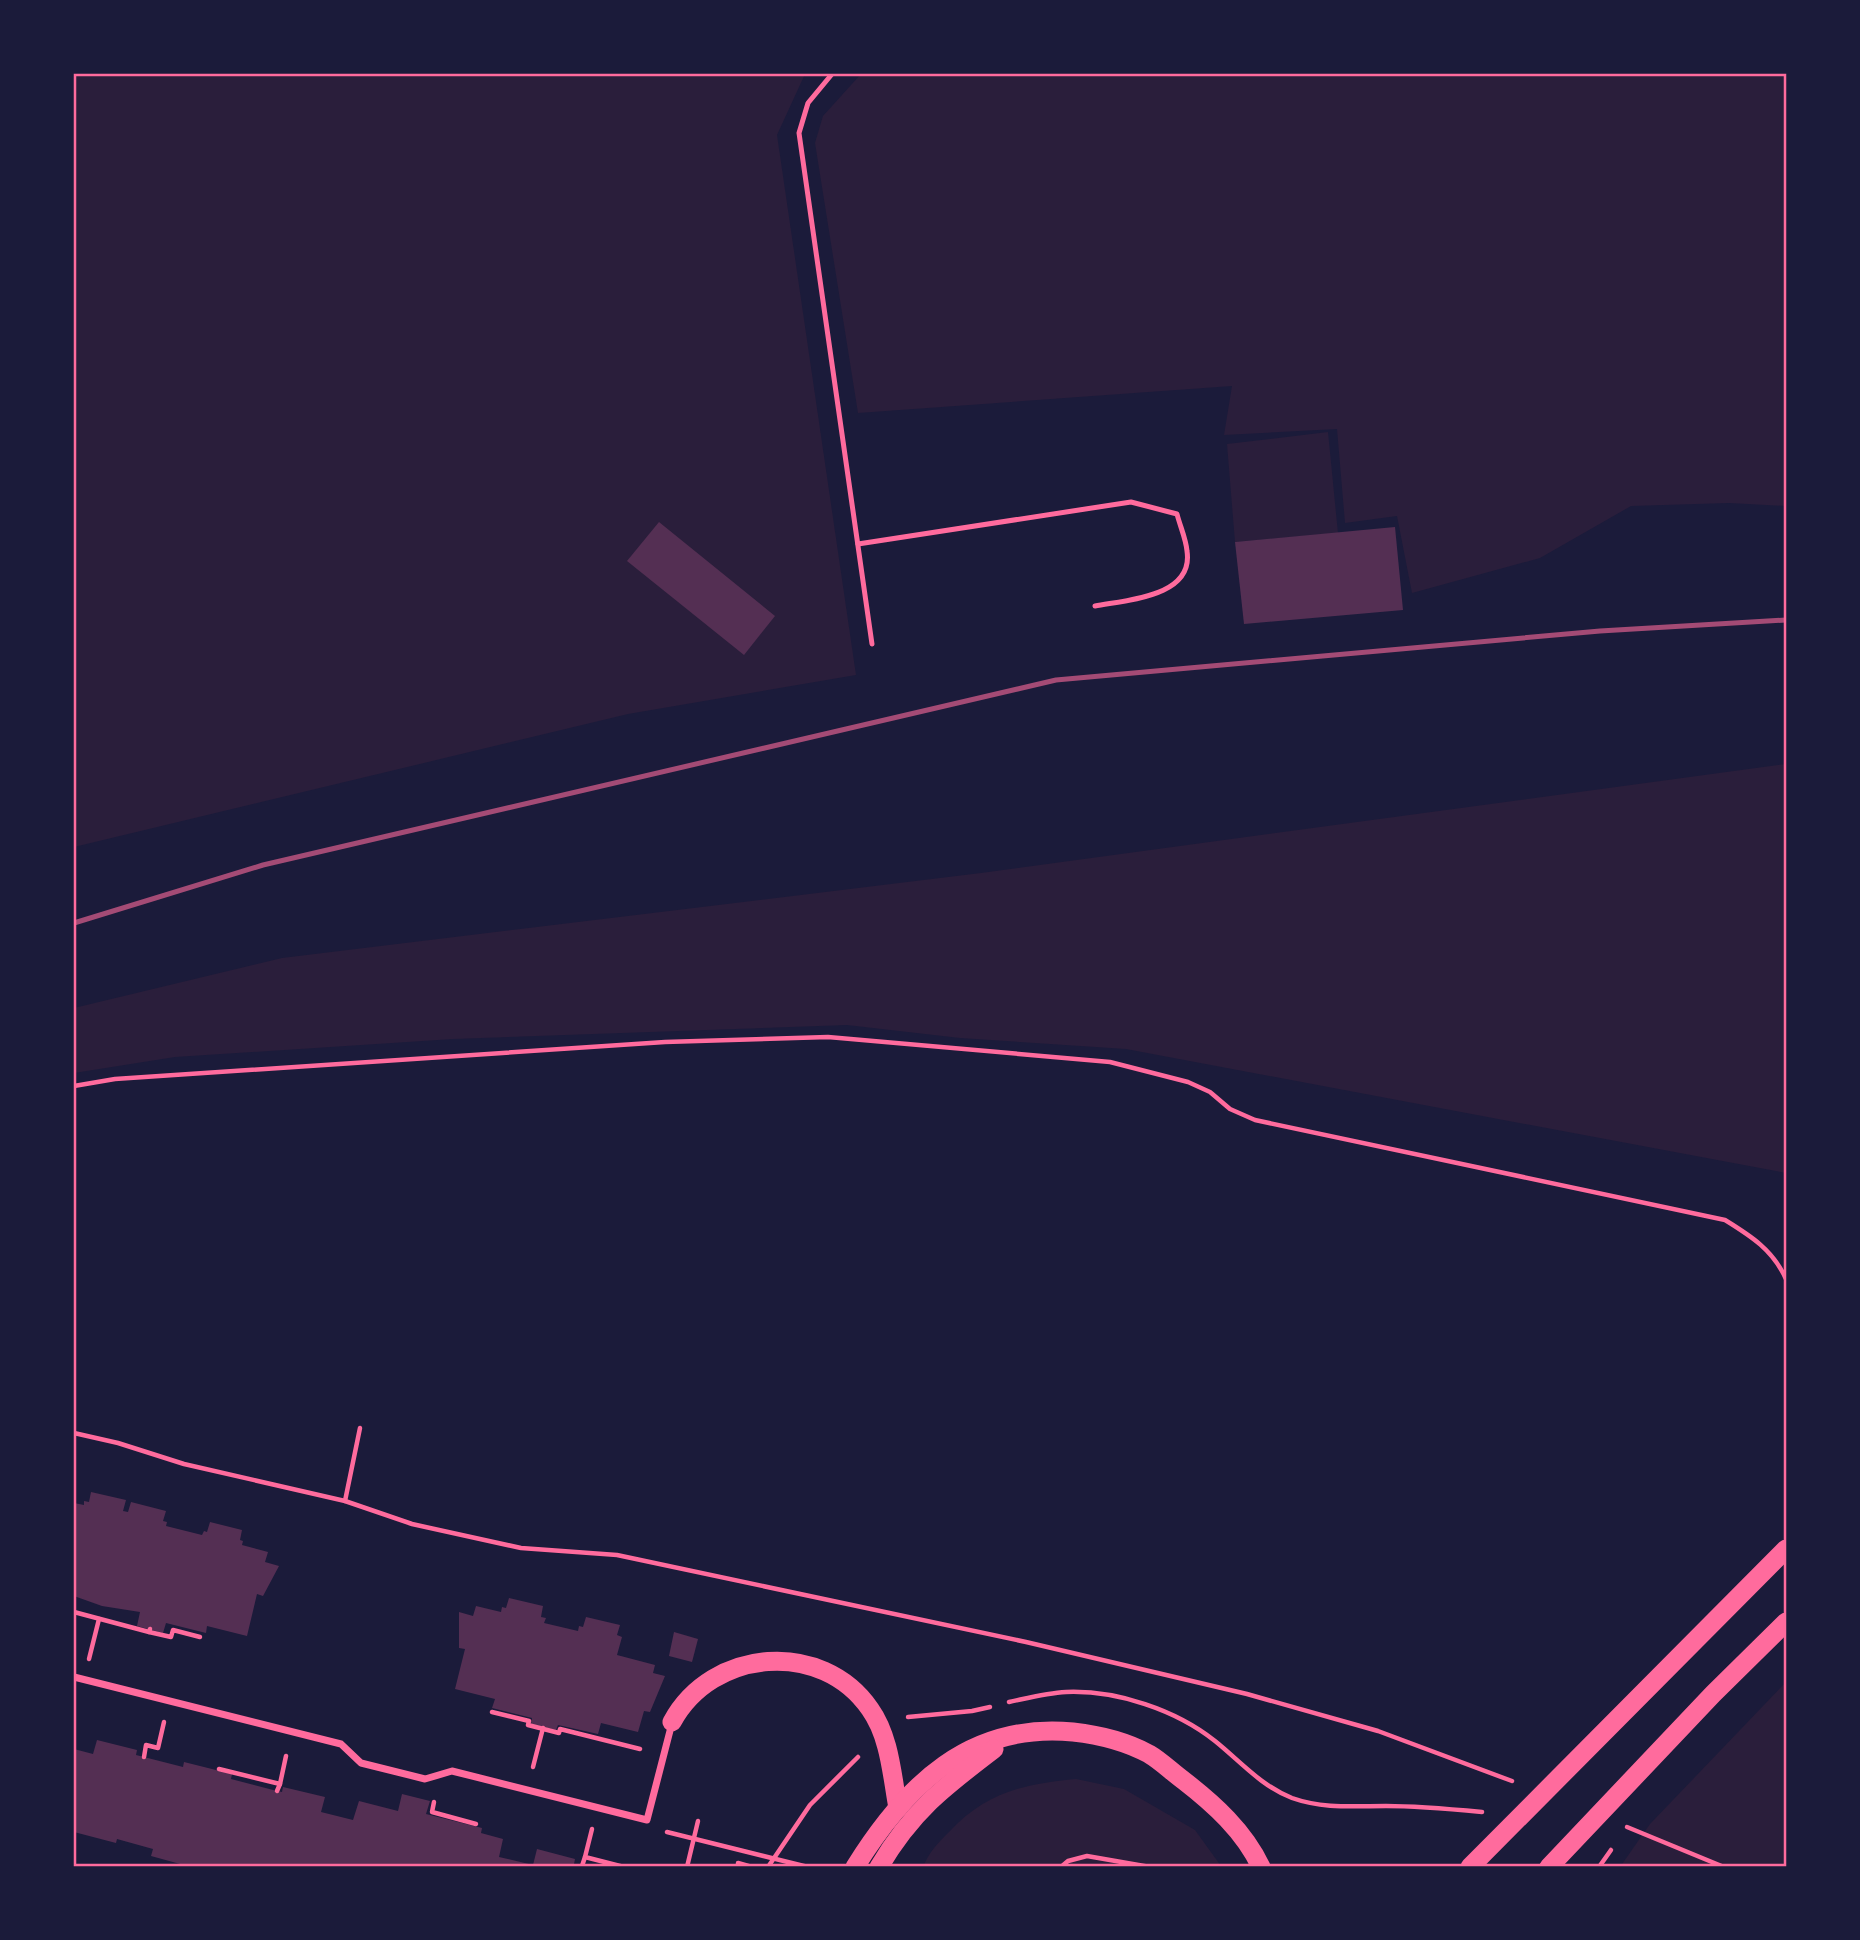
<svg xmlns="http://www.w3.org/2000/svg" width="1860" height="1940" font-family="Figtree,sans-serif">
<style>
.green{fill:#2a1e3b}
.building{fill:#542f53}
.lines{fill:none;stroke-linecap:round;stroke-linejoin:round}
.path{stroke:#ff6b9d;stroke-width:4.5}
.service{stroke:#ff6b9d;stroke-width:5}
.minor{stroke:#ff6b9d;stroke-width:7}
.trunk{stroke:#ff6b9d;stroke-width:19}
.rail{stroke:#a44b75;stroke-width:5}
.neatline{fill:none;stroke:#ff6b9d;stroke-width:2.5}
</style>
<rect width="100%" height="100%" fill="#1b1b3a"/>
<g class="green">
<path d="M74 74H805L777 135 856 675 628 714 74 847Z"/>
<path d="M861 74H1786V506L1729 503 1631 506 1540 558 1412 593 1397 516 1345 523 1337 429 1224 435 1232 386 858 413 815 143 823 116Z"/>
<path d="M1328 432 1338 533 1235 542 1227 444Z"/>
<path d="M1786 764V1173L1126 1049 960 1038 847 1025 453 1039 175 1057 74 1073V1008L282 958 981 873Z"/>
<path d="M1786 1682V1866L1620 1867 1650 1824Z"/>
<path d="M1076 1779 1124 1789 1195 1830 1221 1866 923 1867C929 1852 938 1843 949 1832 986 1792 1024 1784 1076 1779Z"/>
</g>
<g class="building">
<path d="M659 522 775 616 744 655 627 561Z"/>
<path d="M1395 527 1403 610 1244 624 1235 542Z"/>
<path d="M91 1492 126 1500 123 1511 128 1512 131 1502 166 1511 163 1521 167 1522 166 1526 202 1535 204 1531 207 1532 210 1522 242 1530 240 1540 243 1541 242 1545 268 1552 265 1562 279 1566 263 1596 257 1594 247 1636 207 1626 206 1633 166 1623 163 1633 137 1626 140 1612 102 1606 74 1596V1503L84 1505V1501L89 1502Z"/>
<path d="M509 1598 543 1606 541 1617 546 1618 544 1623 578 1631 579 1626 583 1627 586 1617 620 1625 617 1635 622 1637 617 1655 655 1665 653 1673 665 1676 650 1712 644 1711 638 1732 601 1723 598 1734 558 1725 556 1730 531 1724 532 1718 492 1708 495 1699 455 1689 465 1649 459 1648V1612L473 1616 476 1606 501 1612 502 1607 506 1608Z"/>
<path d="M674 1632 698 1639 692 1662 669 1656Z"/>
<path d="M97 1740 137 1750 136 1755 183 1767 184 1762 232 1774 231 1779 277 1791 282 1792 283 1787 325 1797 321 1812 353 1820 359 1801 398 1811 402 1794 430 1801 426 1814 482 1828 481 1833 503 1839 499 1857 533 1865 537 1849 575 1859 574 1864 579 1867H191L151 1856 153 1849 117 1839 116 1843 74 1832 76 1821H74V1749L93 1754Z"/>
</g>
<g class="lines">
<g class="path">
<path d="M74 1086 115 1079 665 1042 828 1037 1110 1062 1188 1082 1210 1092 1230 1109 1255 1120 1725 1220C1751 1236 1773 1250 1786 1279"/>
<path d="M74 1433 118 1443 184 1464 345 1501 412 1524 521 1548 617 1555 1026 1642 1247 1694 1378 1731 1512 1781"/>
<path d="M345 1501 360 1428"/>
<path d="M74 1612 149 1632 150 1629"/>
<path d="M149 1632 171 1637 173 1630 200 1637"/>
<path d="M89 1659 99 1619"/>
<path d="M1009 1702C1028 1698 1047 1693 1066 1692 1117 1690 1176 1710 1215 1741 1240 1761 1261 1786 1292 1798 1323 1809 1354 1806 1386 1806 1418 1806 1450 1809 1482 1812"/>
<path d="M492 1712 529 1721 528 1725 559 1733 560 1729 640 1749"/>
<path d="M908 1717 972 1711 990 1707"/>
<path d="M144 1757 146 1745 158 1748 164 1722"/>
<path d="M533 1767 543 1728"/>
<path d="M219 1769 280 1784 286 1756"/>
<path d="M277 1791 280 1784"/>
<path d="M434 1802 432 1812 476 1824"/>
<path d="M1627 1827 1724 1867"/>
<path d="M592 1829 585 1857 624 1867"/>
<path d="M667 1832 808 1867"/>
<path d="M582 1866 585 1857"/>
<path d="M687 1867 698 1821"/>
<path d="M738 1867V1863L752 1867"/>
<path d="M768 1867 810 1805 858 1757"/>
<path d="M1061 1867 1068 1861 1087 1856 1150 1867"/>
<path d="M1599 1867 1611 1850"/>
</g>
<g class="service">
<path d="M832 74 808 103 799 133 872 644"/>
<path d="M858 544 1131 502 1177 514C1180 526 1186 539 1187 551 1194 597 1126 600 1095 606"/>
</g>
<path class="minor" d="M74 1677 341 1744 361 1763 425 1779 452 1771 647 1820 672 1723"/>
<g class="trunk">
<path d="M672 1722C712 1648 822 1639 870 1709 890 1737 892 1776 898 1808"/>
<path d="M855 1867C906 1785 970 1722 1073 1732 1100 1735 1125 1741 1149 1754 1161 1761 1172 1772 1183 1780 1214 1804 1244 1831 1261 1867"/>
<path d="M879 1867C912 1811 944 1787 994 1749"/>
<path d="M1470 1867 1786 1549"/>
<path d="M1549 1867 1713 1694 1786 1622"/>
</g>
<path class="rail" d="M74 923 263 865 1056 680 1600 631 1786 620"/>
</g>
<rect width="1860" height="1940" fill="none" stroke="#1b1b3a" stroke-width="150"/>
<rect x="75" y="75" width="1710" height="1790" class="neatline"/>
</svg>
